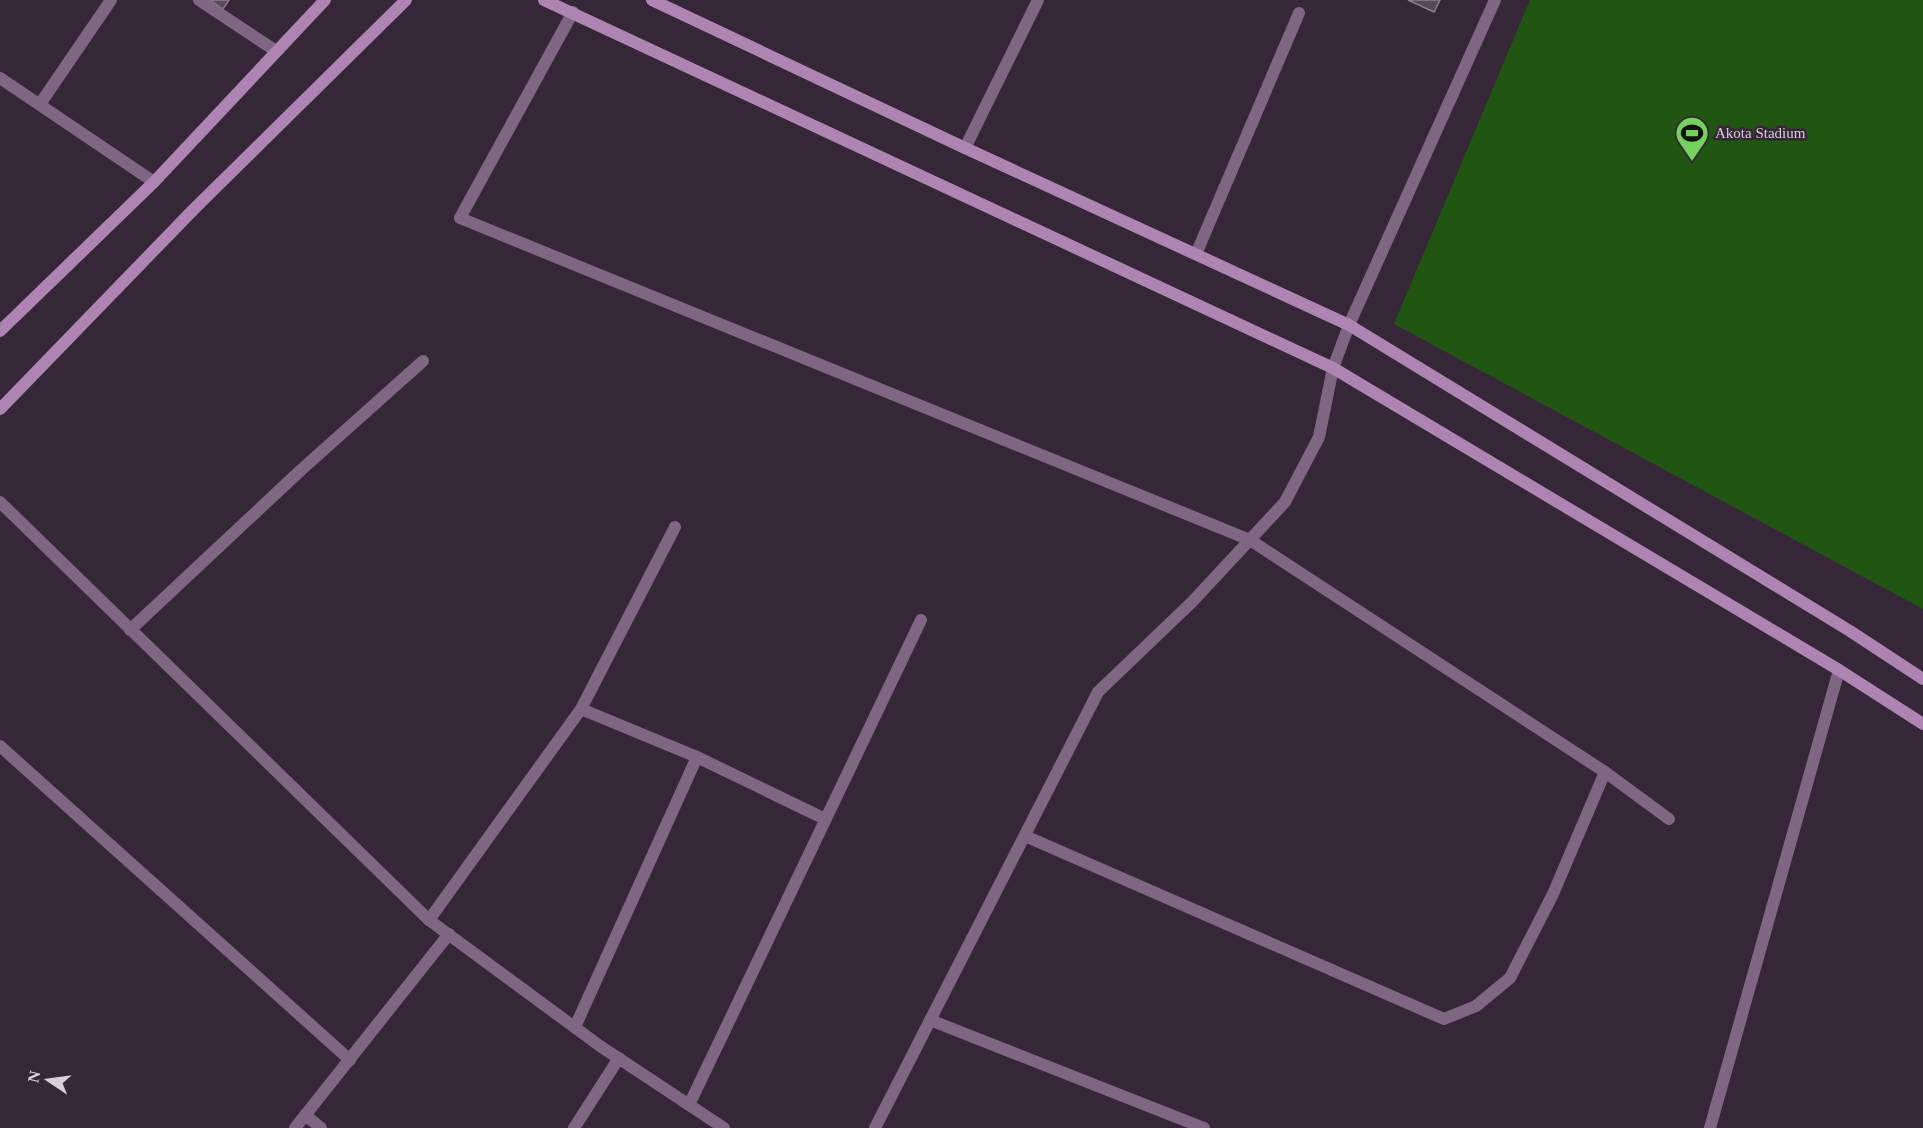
<svg xmlns="http://www.w3.org/2000/svg" width="1923" height="1128" font-family="'Times New Roman',serif">
<style>
.green{fill:#215612}
.building{fill:#58495a;stroke:#8d7c8e;stroke-width:1.5}
.lines{fill:none;stroke-linecap:round;stroke-linejoin:round}
.street{stroke:#7f6682;stroke-width:12}
.secondary{stroke:#ae85b2;stroke-width:12}
.labels{text-anchor:middle;stroke-width:5;stroke-linejoin:round;paint-order:stroke}
.poi-label{font-size:15px;fill:#d9cfda;stroke:#352737;text-anchor:start}
</style>
<rect width="100%" height="100%" fill="#352737"/>
<path class="green" d="M1530 0H1923V609L1394 324Z"/>
<g class="building">
<path d="M210 0H229L223 9Z"/>
<path d="M1408 0H1440L1434 12Z"/>
</g>
<g class="lines">
<g class="street">
<path d="M199 0 276 51"/>
<path d="M573 12 460 218 1250 540 1605 772 1669 819"/>
<path d="M0 78 154 182"/>
<path d="M40 104 111 0"/>
<path d="M965 148 1038 0"/>
<path d="M1196 254 1299 13"/>
<path d="M0 502 429 920 600 1046 724 1128"/>
<path d="M130 630 301 470 423 361"/>
<path d="M0 746 350 1060"/>
<path d="M697 757 825 819"/>
<path d="M1025 836 1444 1019 1476 1006 1510 978 1553 894 1605 772"/>
<path d="M429 920 581 709 675 527"/>
<path d="M930 1020 1204 1128"/>
<path d="M575 1027 697 757 581 709"/>
<path d="M689 1105 921 620"/>
<path d="M305 1115 321 1128"/>
<path d="M295 1128 449 934"/>
<path d="M574 1128 619 1058"/>
<path d="M875 1128 1098 692 1192 602 1285 502 1319 437 1333 368 1349 325 1495 0"/>
<path d="M1710 1128 1839 670"/>
</g>
<g class="secondary">
<path d="M544 0 1333 368 1839 670 1923 724"/>
<path d="M652 0 965 148 1349 325 1850 631 1923 679"/>
<path d="M0 331 154 182 325 0"/>
<path d="M0 409 194 209 406 0"/>
</g>
</g>
<defs>
<symbol id="stadium-pin" viewBox="-11 -11 22 30"><path d="M0 17L-7.5 6A9.5 9.5 0 1 1 7.5 6Z" fill="#74d25c" stroke="#352737"/><path d="M0-5a6.5 5 0 1 0 0 10a6.5 5 0 1 0 0-10ZM-3.5-1.8h7v3.6h-7Z" fill="#111"/></symbol>
</defs>
<g fill-rule="evenodd">
<use href="#stadium-pin" x="1673" y="114" width="38" height="52"/>
</g>
<g class="labels">
<g class="poi-label">
<text x="1715" y="138">Akota Stadium</text>
</g>
</g>
<g transform="translate(48 1080) rotate(283)" stroke="#352737" stroke-width="4.5" paint-order="stroke">
<path d="M0-4.5L10 22L0 15L-10 22Z" fill="#d9cfda"/>
<text y="-9" font-size="16" font-weight="bold" text-anchor="middle" fill="#d9cfda">N</text>
</g>
</svg>
